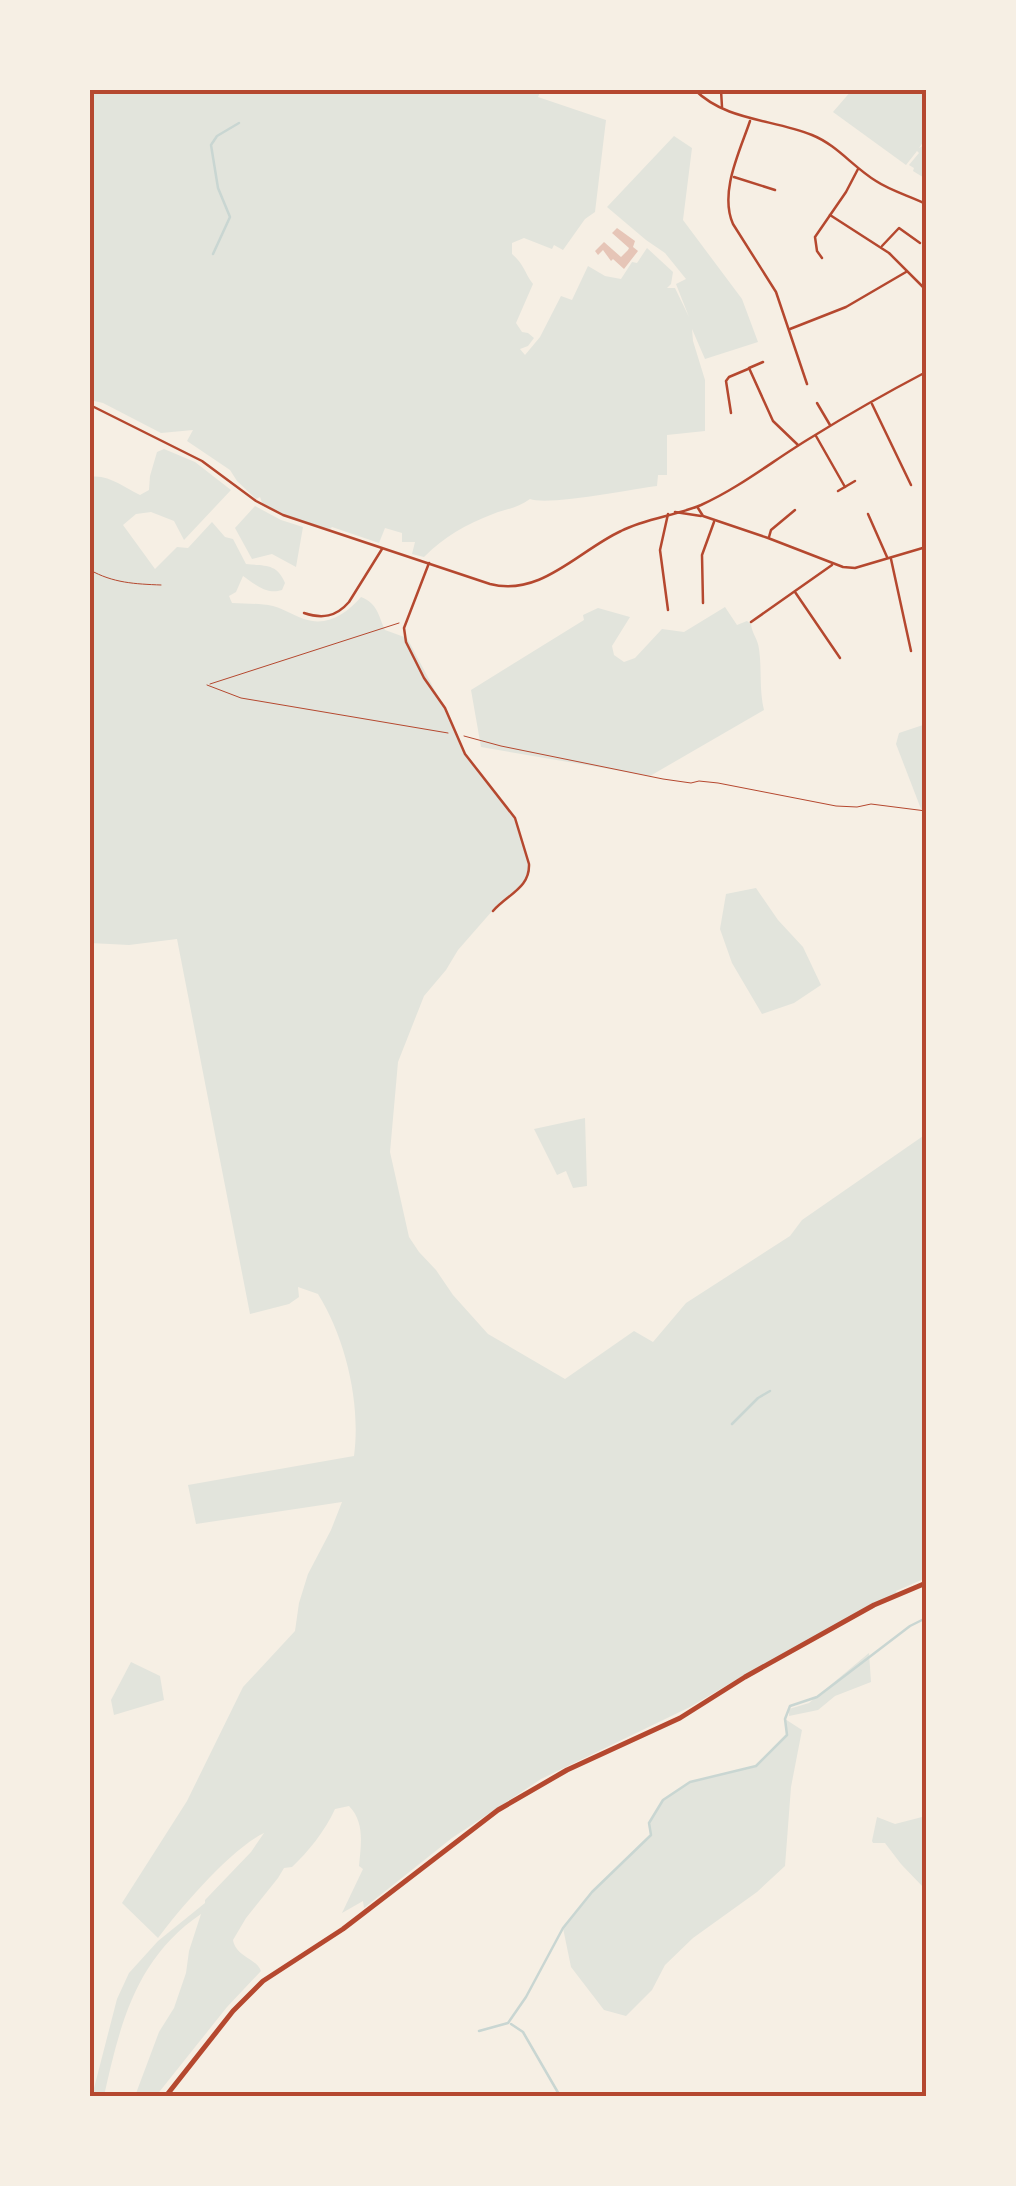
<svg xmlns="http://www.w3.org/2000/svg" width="1016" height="2186" font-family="Mulish,sans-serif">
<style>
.green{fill:#e2e4dc}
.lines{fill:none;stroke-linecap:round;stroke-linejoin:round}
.stream{stroke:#c9d6d2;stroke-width:2.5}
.building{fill:#e6c5b7}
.path{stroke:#b5482f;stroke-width:1}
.minor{stroke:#b5482f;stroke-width:2.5}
.tertiary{stroke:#b5482f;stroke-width:2.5}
.primary{stroke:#b5482f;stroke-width:5}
.neatline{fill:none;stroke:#b5482f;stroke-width:4}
</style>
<rect width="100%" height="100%" fill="#f6efe4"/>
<g class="green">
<path d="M90 90H541L538 97 606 120 595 212 585 219 563 250 554 245 552 249 524 238 512 243V254C524 264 524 272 533 284L516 323 522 332 528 333 534 338 528 346 520 349 525 355 540 337 561 296 572 300 588 266 605 276 621 279 632 262 637 263 647 248 673 272 671 284 667 288H675L689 317 676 284 686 279 665 253 646 240 607 207 674 136 692 148 683 220 742 299 758 342 705 359 692 329 693 341 705 380V431L667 435V475H658L657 486C633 489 548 506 530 499 518 508 506 509 493 514 466 524 444 537 424 557L412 554 415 542H402V533L385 528 379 543 332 527 330 529 283 515 263 505 260 497 256 499 237 481 230 470 187 441 193 430 161 433 103 403 90 400Z"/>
<path d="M852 90H926V122L923 126 926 128V138L919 148 926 144V156L923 159 926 163V179L913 171 914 168 909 165 919 153 917 151 906 165 833 112Z"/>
<path d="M164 449 195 462 231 490 184 540 174 521 151 512 136 514 123 525 155 569 177 547 188 548 212 522 225 537 233 539 246 564C265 566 277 563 285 583L282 590C267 595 256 585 243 576L236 592 229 596 232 603C246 604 259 603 273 606 284 609 293 615 304 619 327 627 346 614 361 597 378 604 378 615 385 630L407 638 449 717 462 750 515 818 529 864 530 871 526 882 500 902 458 950 446 970 424 996 398 1062 390 1152 409 1237 419 1252 436 1270 453 1295 488 1334 565 1379 634 1331 653 1342 686 1303 790 1236 802 1220 926 1134V1578L896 1591 897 1593 746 1674 690 1707 541 1779 452 1838 364 1908 363 1901 342 1913 363 1869 359 1866C361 1845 365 1822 349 1806L335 1809C325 1831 308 1852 292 1867L284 1868 278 1878 246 1918 233 1940C236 1957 256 1958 261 1971L227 2007 156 2096H135L159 2032 174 2008 186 1973 189 1951 201 1914C136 1958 120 2024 104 2096H92L117 1999 129 1973 158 1941 205 1903V1900L251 1852 264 1833C232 1848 180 1908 158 1938L122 1903 187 1801 243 1687 295 1631 299 1603 308 1574 331 1530 342 1502 196 1524 188 1485 354 1456C361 1404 346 1339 318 1294L298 1287 299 1297 289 1304 250 1314 177 939 129 945 90 943V477C109 474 124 488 140 495L149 490 150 476 157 452Z"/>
<path d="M255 506 281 520 303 527 296 567 272 554 252 559 235 528Z"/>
<path d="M725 607 737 625 747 621 751 624C752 634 758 639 759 649 762 669 759 690 764 710L650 776 481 747 471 690 584 620 583 615 598 608 630 617 612 646 614 655 624 662 635 658 662 629 684 632Z"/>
<path d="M926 724V808L921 809 896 744 899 733Z"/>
<path d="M756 888 778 920 803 947 821 985 794 1003 762 1014 732 963 720 929 726 894Z"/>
<path d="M585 1118 587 1186 573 1188 566 1171 557 1175 534 1129Z"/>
<path d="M869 1653 871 1682 835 1696 818 1710 789 1716V1709L809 1703Z"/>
<path d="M131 1662 160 1676 164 1700 114 1715 111 1700Z"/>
<path d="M785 1719 802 1730 791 1787 785 1866 757 1892 693 1938 665 1965 652 1990 626 2016 604 2010 571 1967 563 1928 592 1892 651 1835 649 1823 663 1800 690 1782 756 1766 787 1735Z"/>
<path d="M926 1816V1904L924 1888 901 1864 885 1843H873L872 1841 877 1817 895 1824Z"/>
</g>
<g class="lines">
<g class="stream">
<path d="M843 92 845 90"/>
<path d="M213 254 230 217 218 188 211 145 217 136 239 123"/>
<path d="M732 1424 758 1398 770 1391"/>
<path d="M511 2024 523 2032 560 2096"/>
<path d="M479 2031 508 2023 526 1997 563 1928 592 1892 651 1835 649 1823 663 1800 690 1782 756 1766 787 1735 785 1719 790 1706 817 1697 910 1626 926 1618"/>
</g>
</g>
<path class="building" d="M617 228 635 241 633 247 638 251 624 269 613 259 611 261 603 250 598 255 595 251 604 242 621 257 628 250 629 248 612 233Z"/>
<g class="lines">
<g class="path">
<path d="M90 570C113 583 135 584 161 585"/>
<path d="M210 684 399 623"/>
<path d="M207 685 241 698 448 733"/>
<path d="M464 736 501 746 663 779 691 783 699 781 718 783 836 806 857 807 871 804 926 811"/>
</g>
<g class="minor">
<path d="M721 90 722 107"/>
<path d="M750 121C740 151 719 192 733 224L776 292 807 384"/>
<path d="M734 177 775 190"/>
<path d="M830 215 889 253 926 290"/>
<path d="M882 246 899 228 920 243"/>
<path d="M822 258 817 251 815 237 846 192 858 169"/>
<path d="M790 329 846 307 906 272"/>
<path d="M763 362 749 368 773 421 798 445"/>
<path d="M817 403 830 425"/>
<path d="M872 404 911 485"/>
<path d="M731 413 726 381 729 377 748 369"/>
<path d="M816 436 845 487"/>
<path d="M838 491 855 481"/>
<path d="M868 514 887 557"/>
<path d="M769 537 771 530 795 510"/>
<path d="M891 559 911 651"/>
<path d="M429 563 404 628 406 642 424 678 445 708 465 754 515 818 529 864C530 888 508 894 493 911"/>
<path d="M795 592 840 658"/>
<path d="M703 603 702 555 714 522"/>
<path d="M668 610 660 550 668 514"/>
<path d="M304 613C322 619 336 617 349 602L382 549"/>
<path d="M751 622 832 565"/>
</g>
<g class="tertiary">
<path d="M695 90C726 121 773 119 812 135 837 145 853 167 876 181 891 191 910 196 926 204"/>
<path d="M90 405 202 461 256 501 283 515 490 584C541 597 578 551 621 531 646 518 675 516 701 505 741 487 775 459 812 437 849 414 888 392 926 372"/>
<path d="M698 508 703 516 768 538 843 567 855 568 926 547"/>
<path d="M675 512 701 516"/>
</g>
<path class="primary" d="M166 2096 233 2011 263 1981 343 1929 498 1810 567 1770 680 1718 745 1677 874 1605 926 1583"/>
</g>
<rect width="1016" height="2186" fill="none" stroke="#f6efe4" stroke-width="185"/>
<rect x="92" y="92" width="832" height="2002" class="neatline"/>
</svg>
